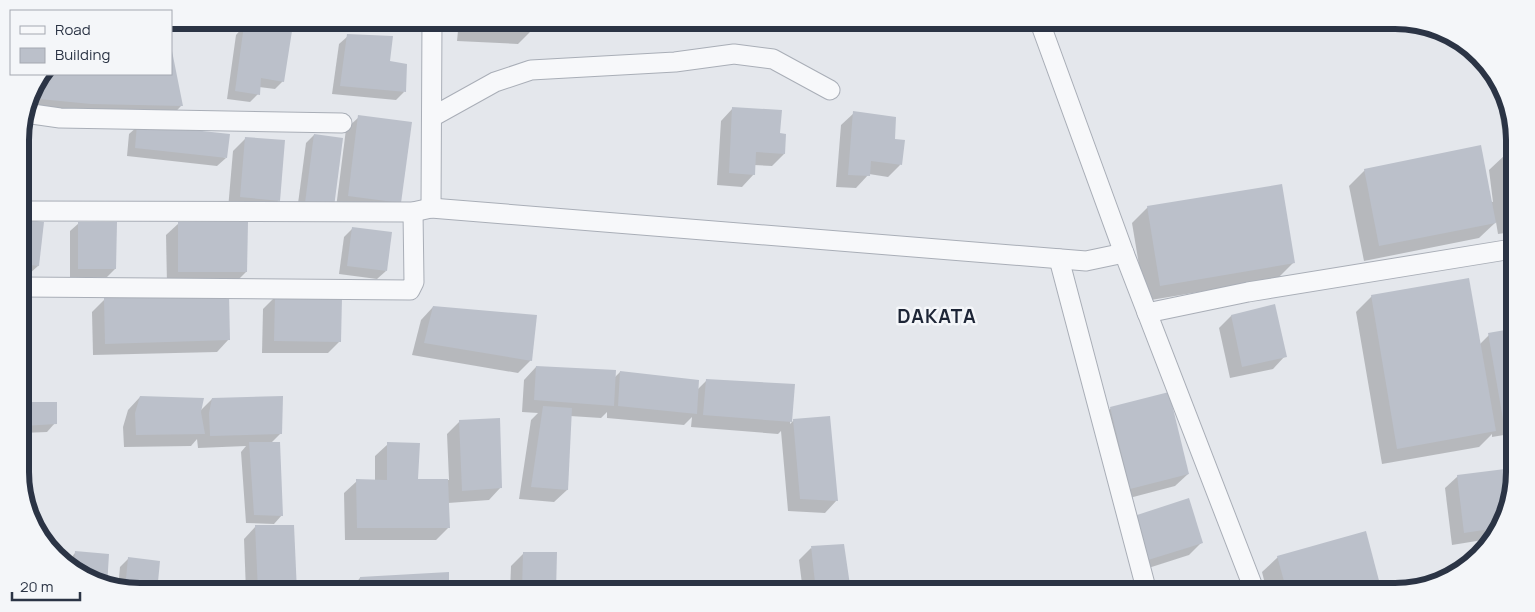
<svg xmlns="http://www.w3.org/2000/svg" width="1535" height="612" font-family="Manrope,sans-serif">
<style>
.shadow{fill:#0003}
.building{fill:#bbc0ca}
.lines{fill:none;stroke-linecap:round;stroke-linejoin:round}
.street-casing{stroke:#a9aeb7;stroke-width:21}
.street{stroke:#f7f8fa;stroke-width:19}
.labels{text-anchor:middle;stroke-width:5;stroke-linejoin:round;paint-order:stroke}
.district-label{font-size:19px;font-weight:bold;letter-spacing:1px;fill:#1d2536;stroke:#f4f6f9}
.rim{fill:none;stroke:#2b3445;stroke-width:6}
</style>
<rect width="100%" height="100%" fill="#e4e7ec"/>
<g class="shadow">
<path d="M459 20H530V32L518 44 457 41Z"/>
<path d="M1184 20H1212L1186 26Z"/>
<path d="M244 26 283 81 275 89 259 87 258 94 250 102 227 99 236 35Z"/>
<path d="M348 36 388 62 404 92 396 100 332 94 339 44Z"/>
<path d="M171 48 181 106 166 122 25 115 32 87 42 74H171Z"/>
<path d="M1493 73 1514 124V151L1507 152 1508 154 1514 153 1512 232 1498 234 1496 222 1479 238 1364 261 1349 186 1365 170 1493 202 1489 170 1506 154Z"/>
<path d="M733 108 779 134 784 154 772 166 754 165V174L742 187 717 185 721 121Z"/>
<path d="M854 113 894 140 900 165 888 177 869 174 856 188 836 187 841 125Z"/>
<path d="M359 117 400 202 388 215 336 208 346 129Z"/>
<path d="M138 126 226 158 217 166 127 156 129 134Z"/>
<path d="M314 135 333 206 297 211 306 143Z"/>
<path d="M246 138 279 200 266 213 228 209 233 151Z"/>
<path d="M1148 207 1293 263 1277 279 1145 301 1132 223Z"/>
<path d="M21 220 42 223 38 266 29 274 21 273Z"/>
<path d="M79 223 115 269 107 277H70V231Z"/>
<path d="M179 223 246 272 234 284H167L166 235Z"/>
<path d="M353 228 386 271 377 279 339 274 344 237Z"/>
<path d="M1372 296 1480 344 1489 335 1511 330 1510 434 1492 437V434L1479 447 1382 464 1356 312Z"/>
<path d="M275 297 340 341 328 353H262L263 309Z"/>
<path d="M105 299 229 339 217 352 93 355 92 312Z"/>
<path d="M1274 306 1285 356 1273 369 1230 378 1219 328 1231 316Z"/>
<path d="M433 307 531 360 518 373 412 355 421 320Z"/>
<path d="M536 367 614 378 620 372 697 390 707 380 794 385 790 424 794 420 837 500 825 513 788 511 781 431 778 434 691 427 692 417 684 425 607 418V412L601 418 570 416 567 490 554 502 519 499 531 420 538 413 522 412 524 380Z"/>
<path d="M140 397 200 411 212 399 281 433 271 443 282 515 274 524 246 523 241 452 246 446 198 448 197 439 191 446 124 447 123 427 128 410Z"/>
<path d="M22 403H55V423L47 432 22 433Z"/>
<path d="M1111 408 1188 474 1175 486 1118 501 1098 421Z"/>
<path d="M460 421 501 487 489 500 448 503 449 527 436 540H345L344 493 357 481H375V456L388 444 417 480H449L447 434Z"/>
<path d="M1458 476 1509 511 1489 539 1452 545 1445 488Z"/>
<path d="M1135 517 1201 543 1189 555 1136 572Z"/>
<path d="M256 526 296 592H246L244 539Z"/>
<path d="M811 548 850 592H803L799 560Z"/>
<path d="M75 553 101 586 67 563Z"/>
<path d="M524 553 555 592H510L511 566Z"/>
<path d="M1278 557 1381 592H1267L1262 572Z"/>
<path d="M129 558 158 562 156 592 118 588 120 567Z"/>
<path d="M360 578 448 592H348Z"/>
</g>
<g class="building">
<path d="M469 20H531L532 32 469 29Z"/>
<path d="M244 25 292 31 284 82 261 78 260 95 235 91Z"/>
<path d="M347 34 393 36 390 61 407 64 406 92 340 86Z"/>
<path d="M171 46 183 106 91 104 29 98 32 87 42 74H171Z"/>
<path d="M732 107 782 110 780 133 786 134 785 154 756 152 755 175 729 173Z"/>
<path d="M853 111 896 117 895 139 905 140 902 165 871 161 870 176 848 175Z"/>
<path d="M358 115 412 122 401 203 348 196Z"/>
<path d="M137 124 230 134 227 158 135 148Z"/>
<path d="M314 134 343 138 334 207 305 203Z"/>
<path d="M245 137 285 140 280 201 240 197Z"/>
<path d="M1481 145 1496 223 1379 246 1364 169Z"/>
<path d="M1514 152 1513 209H1512L1504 153Z"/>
<path d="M1282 184 1295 263 1160 286 1147 206Z"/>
<path d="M21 219 44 222 39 266 21 264Z"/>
<path d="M78 222H117L116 269H78Z"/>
<path d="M178 222H248L247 272H178Z"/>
<path d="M352 227 392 232 387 271 347 266Z"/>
<path d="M1469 278 1496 431 1397 449 1371 295Z"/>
<path d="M229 294 230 340 105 344 104 298Z"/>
<path d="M275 296 342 297 341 342 274 341Z"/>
<path d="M1275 304 1287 357 1242 367 1231 315Z"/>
<path d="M433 306 537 315 532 361 424 343Z"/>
<path d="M1511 329 1510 424 1504 425 1488 333Z"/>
<path d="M536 366 616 370 614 406 534 400Z"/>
<path d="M620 371 699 380 697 414 618 406Z"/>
<path d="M706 379 795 384 792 422 703 415Z"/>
<path d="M1169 392 1189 474 1130 489 1110 407Z"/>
<path d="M140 396 204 398 201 412 205 434 136 435 135 413Z"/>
<path d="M283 396 282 434 210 436 209 413 212 398Z"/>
<path d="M22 402H57V424L22 426Z"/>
<path d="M543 406 572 408 568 490 531 487Z"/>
<path d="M830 416 838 501 800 499 793 419Z"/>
<path d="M500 418 502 488 462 491 459 420Z"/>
<path d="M249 442H280L283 516 254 515Z"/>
<path d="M387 442 420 443 418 479H448L450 528H357L356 479 387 480Z"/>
<path d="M1505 469 1509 484V511L1497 528 1464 533 1457 475Z"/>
<path d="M1189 498 1203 543 1148 560 1134 516Z"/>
<path d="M255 525H294L297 592H258Z"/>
<path d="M1366 531 1382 592H1287L1277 556Z"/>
<path d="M844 544 851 592H816L811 546Z"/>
<path d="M75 551 109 554 107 587 101 586 74 567Z"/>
<path d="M523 552H557L556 592H522Z"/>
<path d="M128 557 160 561 157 592 125 590Z"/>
<path d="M449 572V592H359L360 577Z"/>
</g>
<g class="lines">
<defs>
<g id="street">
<path d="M1039 20 1124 253 1255 592"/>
<path d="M25 113 60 118 342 123"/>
<path d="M432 117 495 82 531 70 675 62 734 54 773 59 830 90"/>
<path d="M431 208 432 20"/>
<path d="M21 211 413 212 431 208 1086 261 1124 253"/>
<path d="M1059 259 1147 592"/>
<path d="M21 287 410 290 414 282 413 212"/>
<path d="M1147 313 1248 292 1512 249"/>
</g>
</defs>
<use href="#street" class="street-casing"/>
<use href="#street" class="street"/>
</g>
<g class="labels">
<g class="district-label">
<text x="937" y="323">DAKATA</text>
</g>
</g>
<path d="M0 0H1535V612H0ZM140 29H1395A111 111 0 0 1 1506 140V472A111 111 0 0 1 1395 583H140A111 111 0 0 1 29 472V140A111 111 0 0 1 140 29Z" fill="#f4f6f9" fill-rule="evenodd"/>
<path class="rim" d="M140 29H1395A111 111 0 0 1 1506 140V472A111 111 0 0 1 1395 583H140A111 111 0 0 1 29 472V140A111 111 0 0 1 140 29Z"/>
<rect x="10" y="10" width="162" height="65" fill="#f4f6f9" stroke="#a4a8b1"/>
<rect x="20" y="26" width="25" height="8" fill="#f7f8fa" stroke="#a4a8b1"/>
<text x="55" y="35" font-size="15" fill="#2b3445">Road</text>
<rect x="20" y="48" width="25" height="15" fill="#bbc0ca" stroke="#a4a8b1"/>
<text x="55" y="60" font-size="15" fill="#2b3445">Building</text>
<path d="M12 592v8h68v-8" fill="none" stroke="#2b3445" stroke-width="2.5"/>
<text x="20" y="592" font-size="15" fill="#2b3445" stroke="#f4f6f9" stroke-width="4" paint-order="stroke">20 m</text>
</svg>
